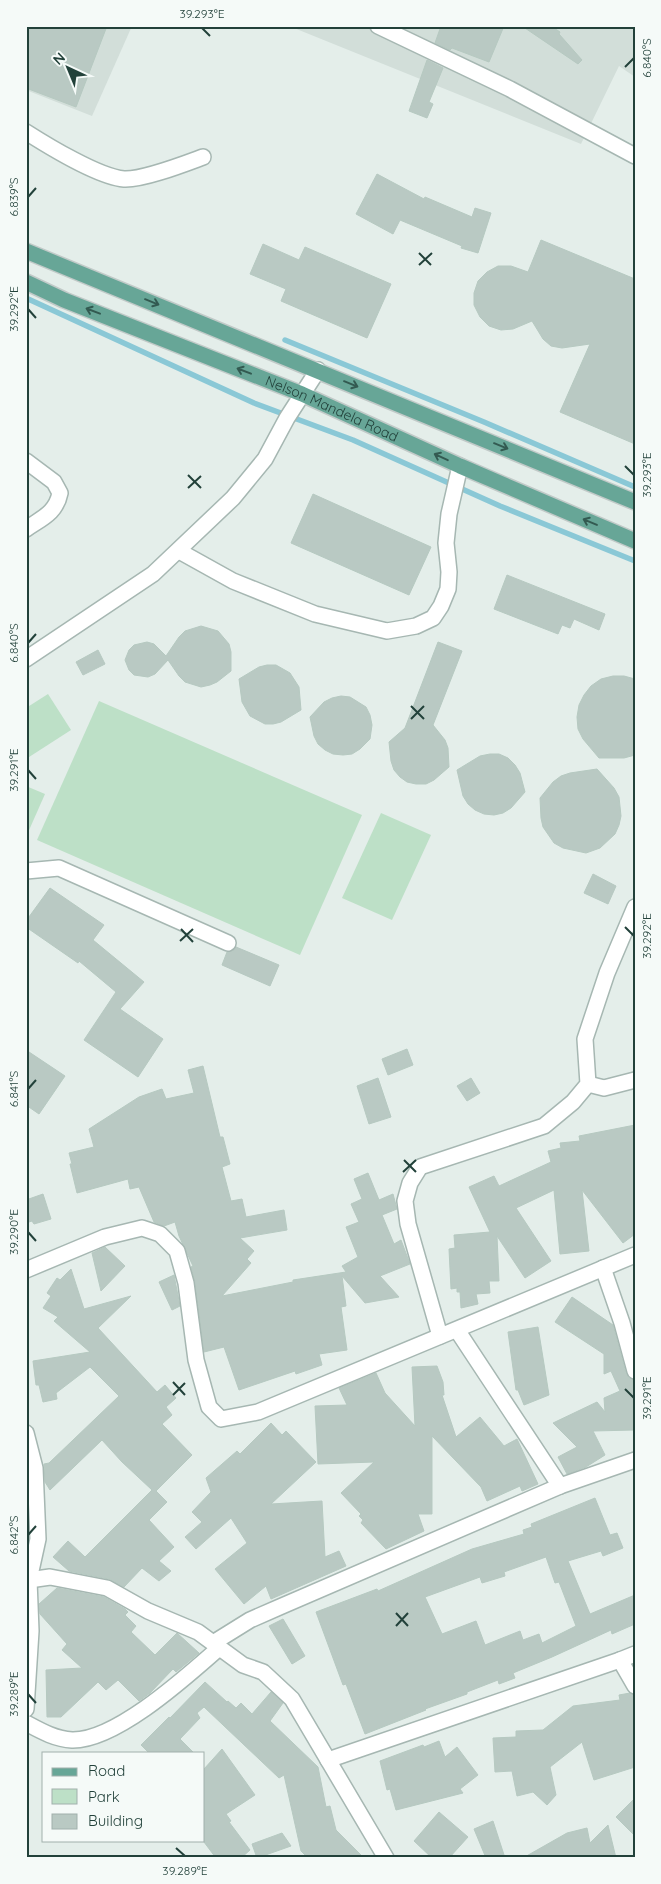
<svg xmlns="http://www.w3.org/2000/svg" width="661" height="1884" font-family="Quicksand,sans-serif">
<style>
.built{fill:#d2ded9}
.green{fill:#bde0c7}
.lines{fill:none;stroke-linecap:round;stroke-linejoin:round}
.stream{stroke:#8ac8d6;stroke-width:5.5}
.building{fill:#b9c9c3;stroke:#b6c9c1;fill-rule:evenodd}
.minor-casing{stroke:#a6b7b2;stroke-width:18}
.major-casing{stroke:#c1cac8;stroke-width:18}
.minor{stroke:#fff;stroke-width:15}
.major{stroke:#67a697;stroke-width:15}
.oneway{stroke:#335a51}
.ticks{fill:none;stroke:#22413a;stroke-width:2}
.labels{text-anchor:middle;stroke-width:4;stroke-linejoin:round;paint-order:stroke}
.street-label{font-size:14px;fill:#22413a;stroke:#f5faf8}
.neatline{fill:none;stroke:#22413a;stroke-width:2}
.ticks-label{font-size:12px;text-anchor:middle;fill:#22413a}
</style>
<rect width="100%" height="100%" fill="#e4eeea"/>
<g class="built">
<path d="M26 26H132L92 116 26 90Z"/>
<path d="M289 26H635V77L619 66 581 144Z"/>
</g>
<g class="green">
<path d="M48 694 71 730 26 759V708Z"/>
<path d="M99 701 362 815 300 955 37 840Z"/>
<path d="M26 786 45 794 26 837Z"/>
<path d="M381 813 431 835 392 920 342 898Z"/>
</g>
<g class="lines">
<g class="stream">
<path d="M26 298 254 403 353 440 500 506 635 561"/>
<path d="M285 340 484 422 635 487"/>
</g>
</g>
<g class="building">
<path d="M26 26H107L76 107 26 88Z"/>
<path d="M441 26H504L489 62 452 48 450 50 435 43Z"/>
<path d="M522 26H551L560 32 559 34 582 60 578 64Z"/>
<path d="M427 60 443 68 429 102 433 104 427 118 409 111Z"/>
<path d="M377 174 424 199 425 197 472 217 475 208 491 213 478 253 461 248 462 246 400 220 393 234 356 214Z"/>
<path d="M541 240 635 279V444L560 412 590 344 562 348 551 346 543 339 532 321 513 329 501 330 489 326 480 317 474 305V293L478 281 487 272 498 266H511L528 272Z"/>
<path d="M263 244 299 260 305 247 391 284 367 338 281 301 286 289 250 274Z"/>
<path d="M313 494 431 547 409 595 291 543Z"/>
<path d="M507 575 605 614 599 630 574 619 570 628 562 625 558 634 494 609Z"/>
<path d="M201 626 218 631 229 644 231 652V671L217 682 210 685 201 687 185 682 179 676 168 660 155 674 148 677 134 675 129 670 125 660 129 650 134 645 147 642 154 644 166 656 179 637 185 631Z"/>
<path d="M438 642 462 651 433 725 445 740 448 748 449 767 434 780 426 784H416L407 782 400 777 394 770 391 761 389 742 405 728Z"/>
<path d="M98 650 105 664 83 675 76 662Z"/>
<path d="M267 665H276L290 673 299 687 301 710 281 722 273 724H265L250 716 242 702 239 679 259 667Z"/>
<path d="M613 676H624L635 679V755L624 758H599L583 739 578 729 577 717 579 705 584 695 591 686 601 679Z"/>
<path d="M341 696 350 697 366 707 370 715 372 725 370 739 360 749 352 754 343 755 333 754 325 750 318 744 314 736 310 717 324 702 332 698Z"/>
<path d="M490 754H499L508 758 515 765 520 773 525 792 511 808 503 813 494 815 484 814 475 810 468 804 463 796 457 770 480 756Z"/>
<path d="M597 769 614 788 619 797 621 816 619 825 615 834 600 848 586 853 563 848 554 843 543 827 541 818 540 798 553 782 561 776 570 773Z"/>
<path d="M593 874 616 886 608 904 584 893Z"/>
<path d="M50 888 104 925 93 940 144 982 120 1009 163 1039 138 1077 84 1040 116 992 79 961 78 963 26 927V921Z"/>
<path d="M236 947 279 965 270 986 222 965 227 952 233 951Z"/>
<path d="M407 1049 413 1065 388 1075 382 1059Z"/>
<path d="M26 1050 65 1076 39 1114 26 1105Z"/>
<path d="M203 1066 220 1137H223L230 1164 222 1167 231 1201 242 1199 246 1217 284 1210 287 1230 240 1238 254 1251 247 1259 251 1263 222 1296 293 1282V1280L346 1272 342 1266 358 1257 346 1227 359 1222 351 1204 362 1199 354 1179 368 1173 379 1200 393 1194 397 1209 382 1215 394 1244 401 1240 410 1264 380 1276 399 1297 365 1303 342 1276 346 1306 341 1307 347 1350 319 1354 322 1365 296 1374 295 1371 239 1390 224 1347 204 1352 195 1282 191 1267 193 1266 179 1236 175 1222 164 1226 154 1222 139 1187 130 1189 128 1179 77 1193 70 1164H72L69 1153 94 1147 89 1129 139 1097 162 1089 166 1099 194 1093 188 1070Z"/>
<path d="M378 1078 391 1117 369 1124 357 1086Z"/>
<path d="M471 1078 480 1093 467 1101 457 1086Z"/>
<path d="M635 1125V1234L623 1243 582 1190 589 1251 560 1254 554 1190 516 1208 551 1261 525 1278 497 1236 499 1281H489L490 1293 476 1294 478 1304 461 1308 460 1292H457V1288L451 1289 449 1249 455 1248 454 1235 490 1232 469 1187 494 1176 499 1186 551 1162 548 1151 561 1148 560 1143 580 1141 579 1136Z"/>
<path d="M43 1194 51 1219 34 1224 32 1221 26 1223V1200Z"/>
<path d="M105 1247 125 1266 101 1291 92 1253Z"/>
<path d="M71 1269 84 1309 131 1296 98 1328 157 1392 165 1385 176 1398 166 1407 172 1415 162 1424 192 1455 156 1491 167 1502 149 1520 174 1547 159 1561 171 1571 159 1581 142 1568 124 1587 109 1579 69 1571 53 1557 68 1541 85 1557 152 1490 122 1462 102 1440 50 1490 45 1482 44 1464 49 1463 119 1396 90 1367 56 1393 57 1399 43 1402 39 1385H36L33 1361 90 1352 54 1321 58 1317 43 1308 51 1296 47 1293 57 1278 60 1280Z"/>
<path d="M174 1275 180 1306 172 1310 159 1282Z"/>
<path d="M572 1297 613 1325 626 1373 629 1378 633 1380 635 1420 634 1430 593 1431 605 1455 586 1467 567 1474 558 1457 577 1447 553 1423 597 1402 605 1412 604 1398 620 1391 611 1371 604 1374V1354L555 1322Z"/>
<path d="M538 1327 549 1395 524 1405 518 1390H516L508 1332Z"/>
<path d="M437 1366 443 1382 444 1395H442L456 1437 480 1417 504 1446 517 1439 538 1484 522 1491 520 1486 487 1501 481 1487 432 1436V1514H418L424 1531 386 1549 361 1523 363 1520 359 1516 361 1514 341 1493 374 1462 318 1464 315 1406 347 1405 339 1388 376 1373 385 1393 415 1426 412 1367Z"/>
<path d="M271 1423 282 1435 286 1431 316 1462 271 1504 322 1501 325 1557 339 1551 346 1566 271 1599 266 1586 244 1604 215 1569 247 1543 231 1518 196 1549 185 1537 202 1522 192 1512 211 1492 206 1478 237 1451 240 1454Z"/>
<path d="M595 1498 610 1535 617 1533 623 1548 603 1556 601 1551 568 1561 590 1614 635 1595V1624L612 1634 611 1630 552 1657 513 1673 515 1678 499 1684 498 1680 467 1692V1694L425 1709 426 1710 365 1734 346 1684 343 1685 316 1612 377 1589 378 1591 472 1549 524 1534 523 1530 532 1527 531 1524ZM546 1557 555 1583 559 1582 576 1626 542 1643 539 1634 523 1640 520 1631 485 1645 476 1621 442 1634 425 1597 480 1577 482 1583 505 1576 504 1572Z"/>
<path d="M57 1588 104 1597 125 1609 128 1612 125 1615 136 1626 131 1632 155 1655 177 1633 199 1653 176 1672 173 1669 150 1693 139 1701 118 1680 106 1690 98 1682 61 1717H47L46 1670 82 1668 62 1650 67 1644 40 1614 39 1604Z"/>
<path d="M283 1619 305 1656 292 1664 269 1626Z"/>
<path d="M205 1682 227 1702 228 1701 236 1708 241 1703 252 1714 271 1692 283 1703 270 1721 318 1767 326 1807 330 1806 336 1830 364 1858H308L301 1851 284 1775 279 1778 204 1707 197 1713 200 1718 180 1739 194 1753H149L141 1745 169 1717 170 1718Z"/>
<path d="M630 1693 635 1695V1767L594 1780 582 1742 550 1767 556 1795 547 1805 533 1792 517 1796 512 1771 495 1772 493 1738 516 1737V1731L543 1730 573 1706 620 1700 619 1695Z"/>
<path d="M439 1741 445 1757 457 1747 478 1775 460 1789 463 1793 396 1810 390 1789 387 1790 380 1761 423 1745 424 1747Z"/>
<path d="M222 1749 255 1795 226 1814 231 1821 229 1822 250 1850 241 1858H216L204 1842V1769Z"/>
<path d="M635 1798V1836L616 1817Z"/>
<path d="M439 1812 468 1837 449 1858H432L414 1841Z"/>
<path d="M493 1821 505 1858H486L474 1829Z"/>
<path d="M608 1825 616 1858H523L567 1833 587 1828 590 1843Z"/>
<path d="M282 1833 291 1846 257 1858 252 1844Z"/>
</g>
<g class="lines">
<defs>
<g id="minor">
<path d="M378 26 510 89 635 156"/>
<path d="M26 132C48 146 99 177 124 179 143 180 184 164 203 157"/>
<path d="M26 461 54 482 60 493C56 513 42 518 26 529"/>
<path d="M179 551 233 581 315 614 387 631 416 626 433 618 441 606 448 589 449 572 446 543 449 514 460 466"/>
<path d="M26 659 153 574 233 498 265 459 287 418 318 370"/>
<path d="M26 871 59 868 228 943"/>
<path d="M588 1084 604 1088 635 1080"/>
<path d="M603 1268 622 1323 635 1371"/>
<path d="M26 1270 105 1237 142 1228 160 1234 177 1251 186 1283 196 1360 209 1407 221 1419 258 1412 635 1255"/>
<path d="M457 1330 560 1486"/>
<path d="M440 1336 408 1224 405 1201 410 1183 420 1167 544 1126 573 1102 588 1084 585 1039 607 973 635 907"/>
<path d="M26 1433 35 1468 38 1539 29 1580 31 1631 26 1709"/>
<path d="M29 1580 50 1577 107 1588 148 1611 198 1632 243 1665 263 1672 292 1699 386 1858"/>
<path d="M213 1643 250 1620 282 1606 560 1486 635 1460"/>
<path d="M620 1660 635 1686"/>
<path d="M26 1723C41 1731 55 1739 72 1740 116 1741 187 1676 219 1648"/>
<path d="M328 1760 620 1660 635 1654"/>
</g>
<g id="major">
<path d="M26 251 635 502"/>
<path id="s1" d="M26 282 64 300 302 394 460 466 635 541"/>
</g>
</defs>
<use href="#minor" class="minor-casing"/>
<use href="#major" class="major-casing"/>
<use href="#minor" class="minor"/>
<use href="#major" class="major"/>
</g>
<defs><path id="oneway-shaft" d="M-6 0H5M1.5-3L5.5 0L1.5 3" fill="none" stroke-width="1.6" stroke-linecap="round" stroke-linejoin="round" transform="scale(1.25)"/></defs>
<g class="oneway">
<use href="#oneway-shaft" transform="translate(152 302) rotate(22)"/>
<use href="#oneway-shaft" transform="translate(93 311) rotate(-159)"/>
<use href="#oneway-shaft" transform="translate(244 371) rotate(-159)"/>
<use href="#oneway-shaft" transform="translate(351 384) rotate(22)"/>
<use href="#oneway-shaft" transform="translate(501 446) rotate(22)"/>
<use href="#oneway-shaft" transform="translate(441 457) rotate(-155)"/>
<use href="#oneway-shaft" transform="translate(590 522) rotate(-157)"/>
</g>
<path class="ticks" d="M202 28 210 36M625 67 634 58M28 197 36 188M419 253 431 265M419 265 432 253M28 309 36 318M625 466 634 475M188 475 201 488M188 488 201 476M28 643 36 634M411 706 424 719M411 719 424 706M28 770 36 779M625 927 634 936M181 929 193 942M180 941 193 929M28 1089 36 1080M404 1160 416 1172M403 1172 416 1160M28 1232 36 1241M173 1382 185 1395M625 1389 634 1398M173 1395 185 1383M28 1535 36 1526M396 1613 408 1626M396 1626 408 1613M28 1694 36 1703M176 1848 185 1856"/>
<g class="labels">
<g class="street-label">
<text dy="5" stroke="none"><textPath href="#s1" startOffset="331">Nelson Mandela Road</textPath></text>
</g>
</g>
<rect width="661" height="1884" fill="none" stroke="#f5faf8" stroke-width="55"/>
<rect x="42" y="1752" width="162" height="90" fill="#f5faf8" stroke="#a1b0ac"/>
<rect x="52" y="1768" width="25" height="8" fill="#67a697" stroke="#a1b0ac"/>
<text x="88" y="1776" font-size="15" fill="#22413a">Road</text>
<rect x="52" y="1789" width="25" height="15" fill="#bde0c7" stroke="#a1b0ac"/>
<text x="88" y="1802" font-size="15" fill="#22413a">Park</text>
<rect x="52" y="1814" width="25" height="15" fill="#b9c9c3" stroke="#a1b0ac"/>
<text x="88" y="1826" font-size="15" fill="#22413a">Building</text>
<g transform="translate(68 68) rotate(316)" stroke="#f5faf8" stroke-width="4" paint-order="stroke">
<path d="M0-4L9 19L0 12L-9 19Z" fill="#22413a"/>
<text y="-8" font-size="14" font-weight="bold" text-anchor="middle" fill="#22413a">N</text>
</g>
<rect x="28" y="28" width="606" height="1828" class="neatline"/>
<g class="ticks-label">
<text x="202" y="18">39.293°E</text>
<text transform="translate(647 58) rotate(-90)" y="4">6.840°S</text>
<text transform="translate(14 197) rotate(-90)" y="4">6.839°S</text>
<text transform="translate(14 309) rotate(-90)" y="4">39.292°E</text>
<text transform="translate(647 475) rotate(-90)" y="4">39.293°E</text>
<text transform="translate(14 643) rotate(-90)" y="4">6.840°S</text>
<text transform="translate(14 770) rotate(-90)" y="4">39.291°E</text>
<text transform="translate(647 936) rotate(-90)" y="4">39.292°E</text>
<text transform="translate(14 1089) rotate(-90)" y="4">6.841°S</text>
<text transform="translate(14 1232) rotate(-90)" y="4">39.290°E</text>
<text transform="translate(647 1398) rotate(-90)" y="4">39.291°E</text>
<text transform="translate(14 1535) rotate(-90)" y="4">6.842°S</text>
<text transform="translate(14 1694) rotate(-90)" y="4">39.289°E</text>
<text x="185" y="1875">39.289°E</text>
</g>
</svg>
